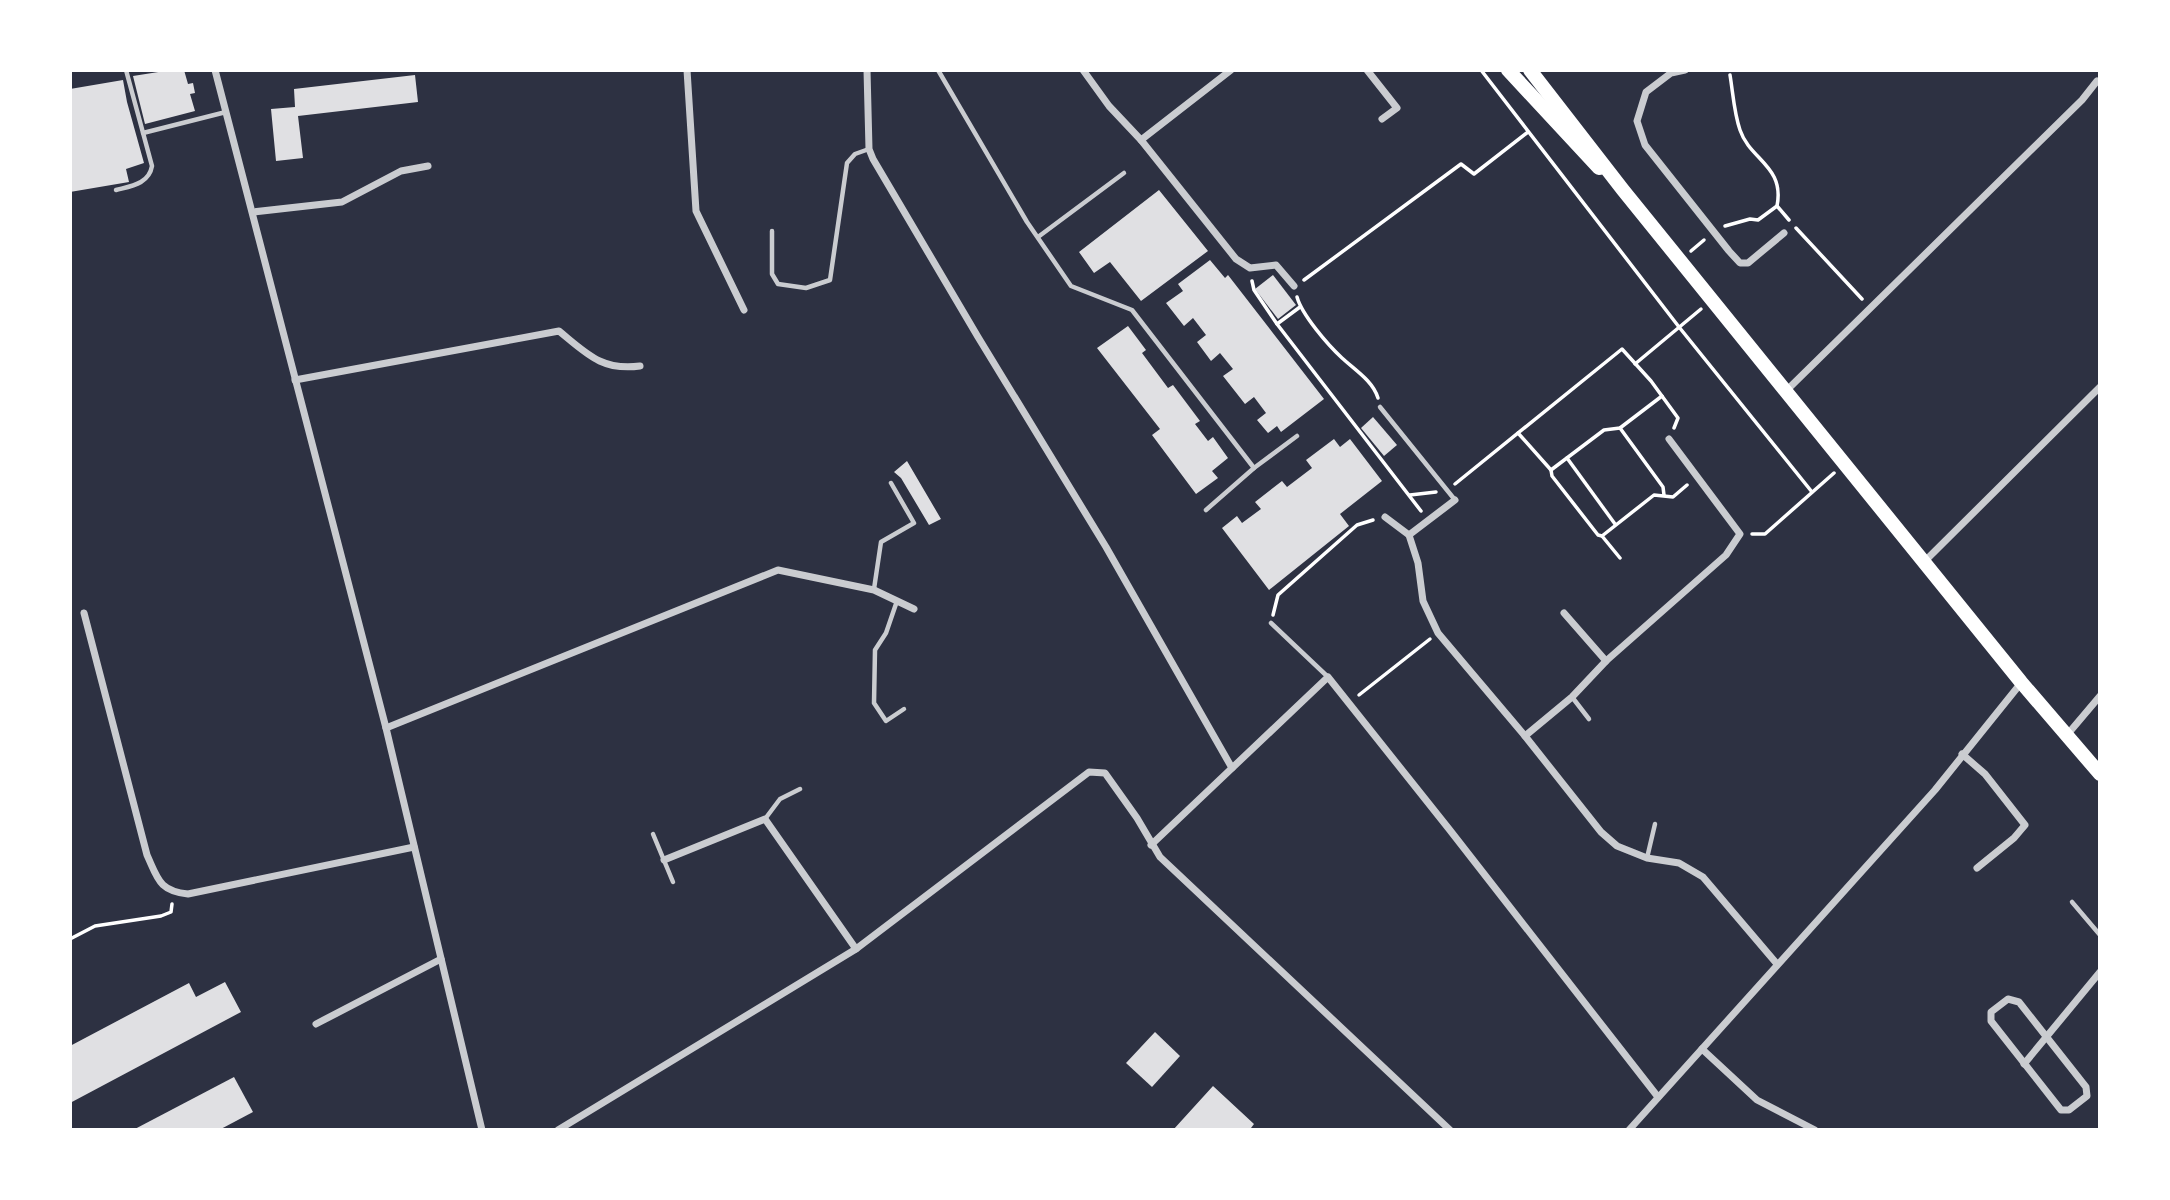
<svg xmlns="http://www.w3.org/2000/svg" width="2170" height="1200" font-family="'DejaVu Sans',sans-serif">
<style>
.building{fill:#e0e0e3}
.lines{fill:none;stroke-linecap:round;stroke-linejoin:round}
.path{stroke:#fff;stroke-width:3.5}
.service{stroke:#caccd0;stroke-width:4.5}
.minor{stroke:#caccd0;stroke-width:7}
.primary{stroke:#fff;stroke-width:14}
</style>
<rect width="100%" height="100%" fill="#2d3142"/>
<g class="building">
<path d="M171 70H184L188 84 193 83 195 93 190 94 195 111 145 124 133 76Z"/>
<path d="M415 75 418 102 298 116 303 158 276 161 271 109 295 107 294 89Z"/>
<path d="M123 80 127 102 144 163 126 169 129 182 70 192V89Z"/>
<path d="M1159 190 1208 251 1141 301 1110 262 1094 273 1079 252Z"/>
<path d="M1210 260 1225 278 1228 275 1324 399 1281 432 1277 426 1268 433 1257 420 1266 413 1254 397 1245 404 1223 376 1233 369 1220 353 1211 361 1197 342 1206 335 1193 318 1184 326 1166 303 1183 291 1178 284Z"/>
<path d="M1273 275 1296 305 1278 319 1255 289Z"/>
<path d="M1128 326 1146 350 1142 353 1168 388 1173 385 1200 421 1195 424 1208 441 1213 437 1228 458 1212 471 1218 478 1196 494 1152 435 1160 429 1097 348Z"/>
<path d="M1373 417 1397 445 1384 456 1361 428Z"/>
<path d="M1334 439 1340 447 1350 439 1382 481 1340 514 1349 526 1269 590 1222 528 1237 516 1242 523 1261 509 1255 502 1282 481 1287 487 1312 468 1306 460Z"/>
<path d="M907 461 941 519 929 525 901 478 894 472Z"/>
<path d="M225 982 241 1012 70 1103V1046L189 983 196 997Z"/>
<path d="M1155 1032 1180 1056 1152 1087 1126 1063Z"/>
<path d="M234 1077 253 1112 219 1130H133Z"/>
<path d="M1213 1086 1254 1124 1251 1128 1253 1130H1173Z"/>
</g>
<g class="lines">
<g class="path">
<path d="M1481 70 1679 327 1812 492"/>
<path d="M1730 75C1733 93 1734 113 1740 130 1750 160 1785 166 1777 206L1789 220"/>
<path d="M1725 226 1750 219 1758 220 1777 206"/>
<path d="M1796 228 1862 299"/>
<path d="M1691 251 1704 240"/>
<path d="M1304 280 1461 164 1474 174 1528 132"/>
<path d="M1252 281 1254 290 1277 324 1421 511"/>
<path d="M1297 297C1302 315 1328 345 1342 358 1355 370 1373 381 1378 398"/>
<path d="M1277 324 1300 307"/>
<path d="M1635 364 1701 309"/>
<path d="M1620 428 1663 487 1664 495"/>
<path d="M1518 433 1551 470 1604 430 1620 428 1662 396"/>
<path d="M1567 458 1615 524"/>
<path d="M1551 470 1552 476 1598 535 1602 536"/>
<path d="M1455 484 1622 349 1651 381 1678 418 1674 428"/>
<path d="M1410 495 1436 492"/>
<path d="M1752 534H1765L1834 473"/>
<path d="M1620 558 1602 536 1654 495 1673 497 1687 485"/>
<path d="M1273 615 1278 595 1357 525 1373 520"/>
<path d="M1359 695 1430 639"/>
<path d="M70 939 95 926 161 916 171 912 172 904"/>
</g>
<g class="service">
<path d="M938 70 1027 222 1071 286 1132 310 1254 468"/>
<path d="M143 133 226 112"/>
<path d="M116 190C131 186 149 184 152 166L126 70"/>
<path d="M772 231V274L778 284 806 288 830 280 847 163 855 154 869 149"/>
<path d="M1038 237 1124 173"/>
<path d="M1380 407 1455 500"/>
<path d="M1206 510 1254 468 1297 436"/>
<path d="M874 589 881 542 914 523 891 483"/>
<path d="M897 601 886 633 875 650 874 703 886 721 904 709"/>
<path d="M1271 623 1328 677"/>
<path d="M1572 697 1589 719"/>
<path d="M765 819 780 799 800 789"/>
<path d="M653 834 673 882"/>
<path d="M1647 858 1655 824"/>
<path d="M2072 902 2100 935"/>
</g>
<g class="minor">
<path d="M215 70 386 728 482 1130"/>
<path d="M687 70 696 211 744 310"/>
<path d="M867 70 869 149 873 159 978 337 1106 547 1232 768"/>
<path d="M1083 70 1109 106 1141 140 1236 259 1250 268 1276 265 1294 286"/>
<path d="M1367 70 1397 108 1382 119"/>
<path d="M1685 70 1671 73 1646 92 1637 121 1645 145 1729 251 1740 263H1748L1784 233"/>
<path d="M1141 140 1231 70"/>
<path d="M253 212 342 202 401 171 428 166"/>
<path d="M295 380 559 331C587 354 602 371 640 366"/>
<path d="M1787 390 2082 100 2097 81"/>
<path d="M1385 517 1409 535 1418 563 1423 601 1438 633 1525 736 1601 832 1617 846 1647 858 1679 863 1703 877 1777 964"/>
<path d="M1409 535 1455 500"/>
<path d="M1925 561 2100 387"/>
<path d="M84 613 147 855C158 879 159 891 188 894L414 847"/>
<path d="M1564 613 1606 661"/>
<path d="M386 728 778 570 874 590 914 609"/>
<path d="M2067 735 2100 696"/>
<path d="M1525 736 1572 697 1606 661 1726 555 1740 534 1669 439"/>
<path d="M1962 754 1985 774 2025 825 2014 838 1977 868"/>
<path d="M1151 845 1328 677 1449 829 1658 1097"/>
<path d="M664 860 765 819 856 949"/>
<path d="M2008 999 2019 1002 2086 1087 2087 1096 2069 1110H2061L1991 1021V1012Z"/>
<path d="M316 1024 441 959"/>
<path d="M1702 1049 1757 1100 1815 1130"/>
<path d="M2024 1064 2100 972"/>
<path d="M558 1130 856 949 1089 772 1105 773 1137 818 1160 857 1450 1130"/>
<path d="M1629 1130 1935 790 2021 683"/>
</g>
<g class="primary">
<path d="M1508 70 1599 168"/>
<path d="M1530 70 1623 190 2021 682 2100 774"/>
</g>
</g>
<rect width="2170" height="1200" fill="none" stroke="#ffffff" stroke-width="144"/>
</svg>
